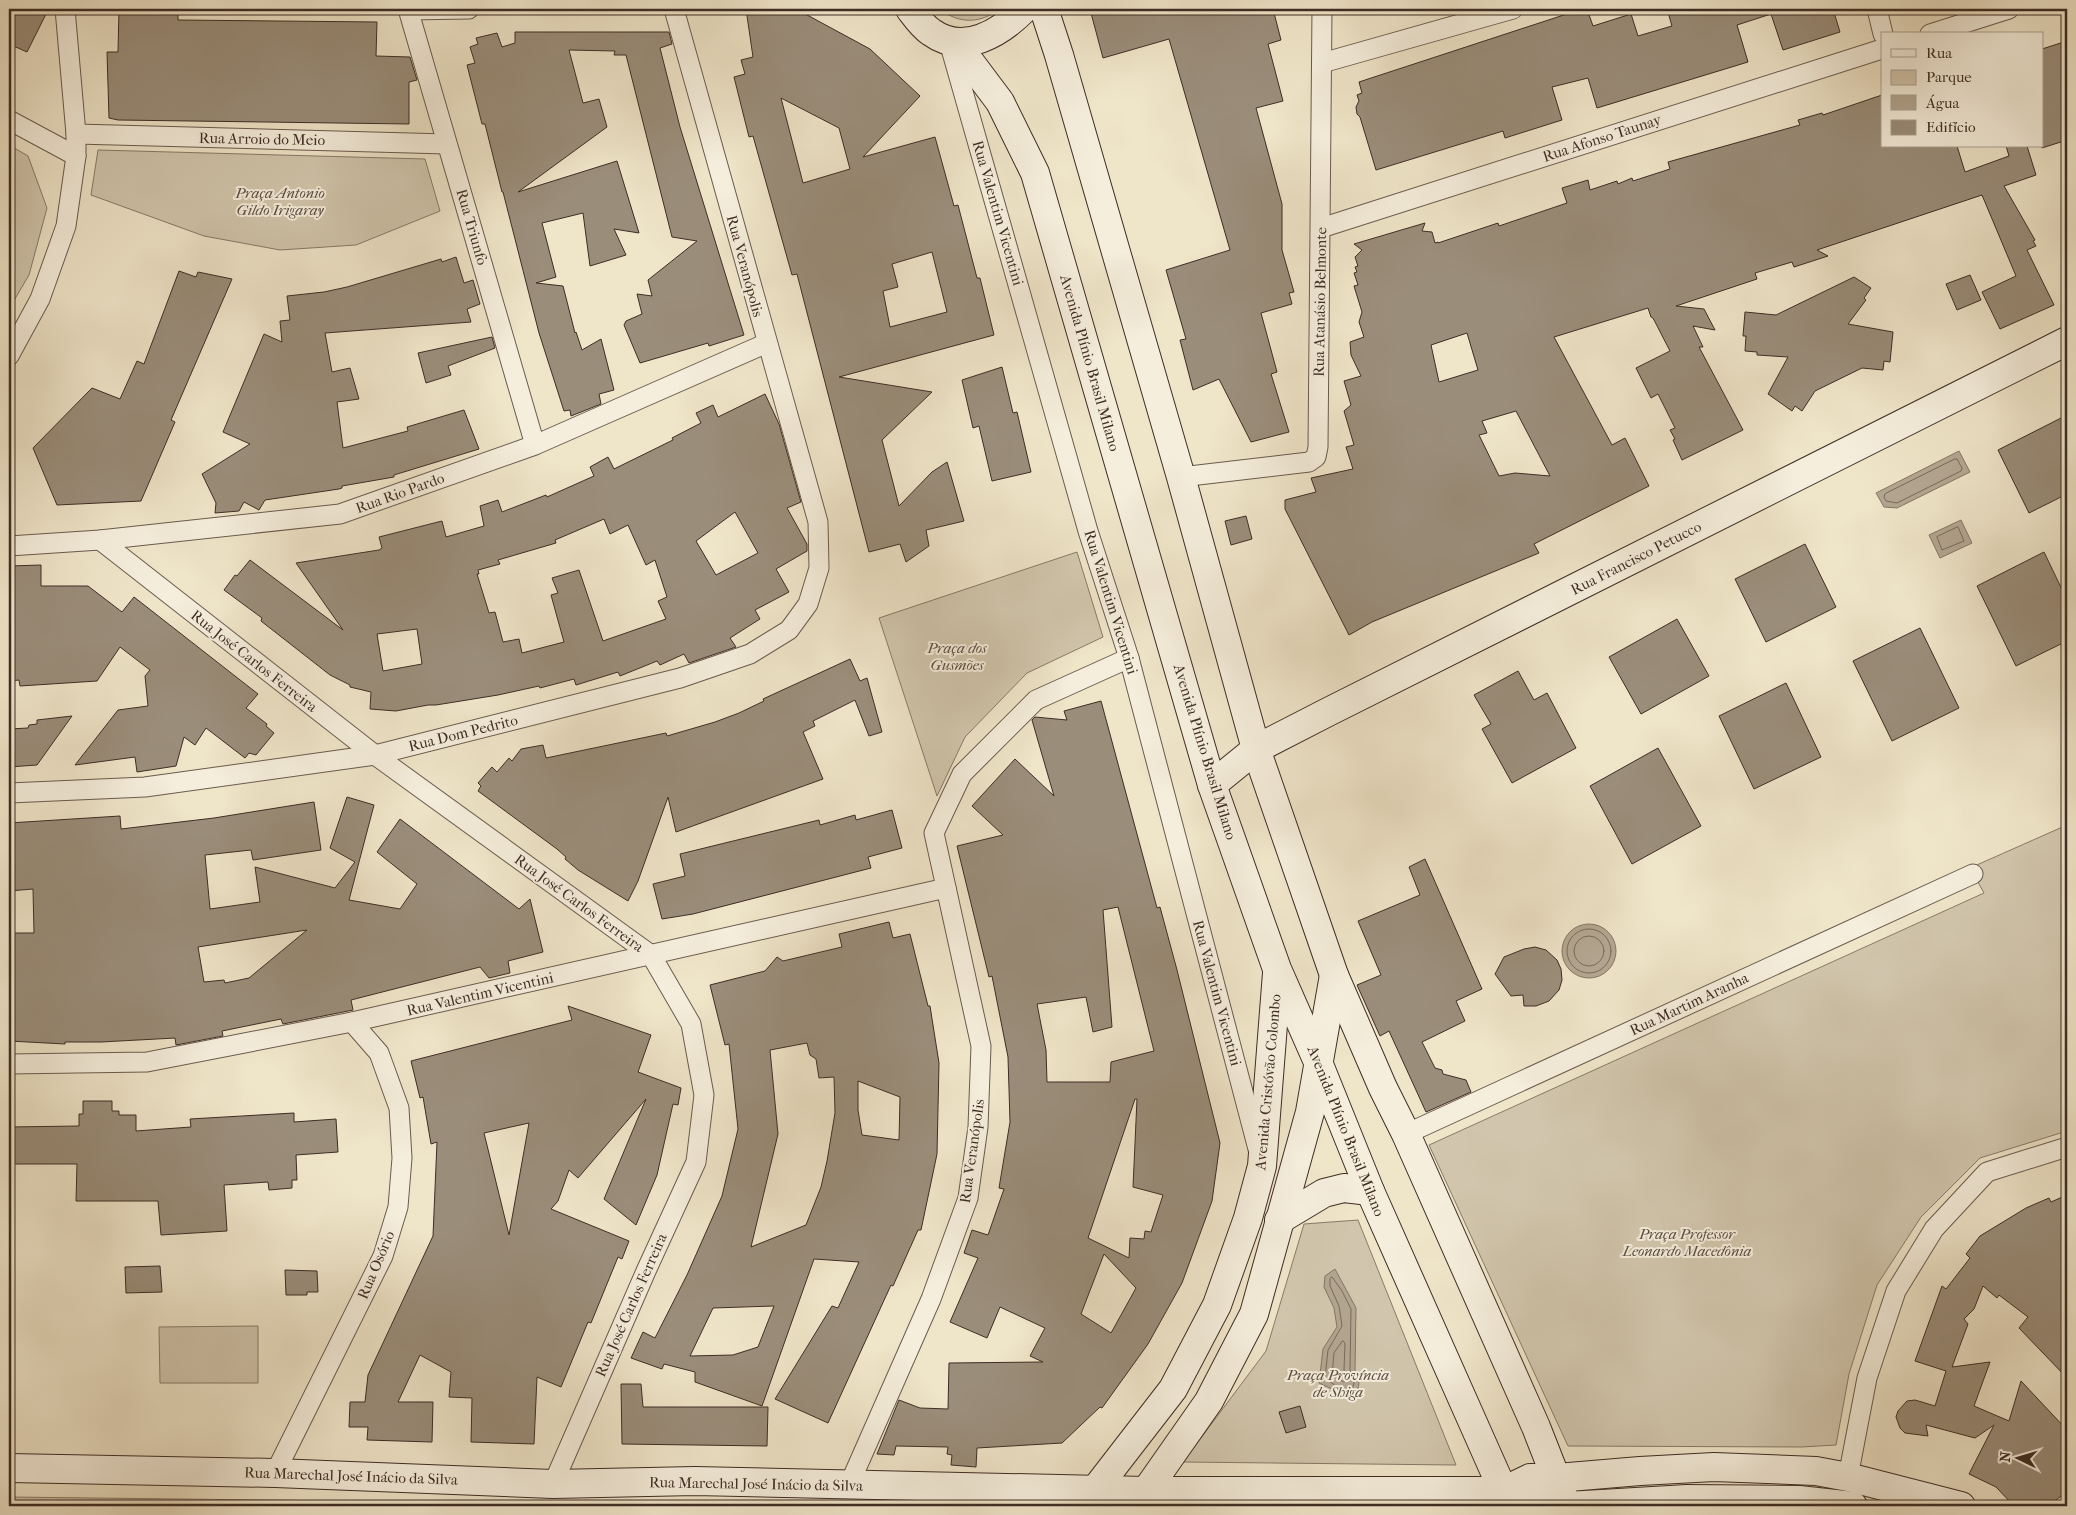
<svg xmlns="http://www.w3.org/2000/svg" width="2076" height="1515" font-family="'IM FELL French Canon',serif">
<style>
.green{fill:#d1c6ad;stroke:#887a69}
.water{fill:#b3a691;stroke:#847666}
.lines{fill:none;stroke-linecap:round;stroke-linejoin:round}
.shore{stroke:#786a5b;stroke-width:1}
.building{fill:#9a8d7a;stroke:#3e2d25;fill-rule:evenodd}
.street-casing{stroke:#6a5b4e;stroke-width:21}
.secondary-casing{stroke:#3e2d25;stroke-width:30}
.street{stroke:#f5eedc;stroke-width:19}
.secondary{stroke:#f5eedc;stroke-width:28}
.labels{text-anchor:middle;stroke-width:4;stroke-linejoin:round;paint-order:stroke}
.street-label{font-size:15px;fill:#3e2d25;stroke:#f5eedc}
.park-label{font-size:15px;font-style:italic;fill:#5b4c40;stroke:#f5eedc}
</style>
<rect width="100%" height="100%" fill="#efe5c9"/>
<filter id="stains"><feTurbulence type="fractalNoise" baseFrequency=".004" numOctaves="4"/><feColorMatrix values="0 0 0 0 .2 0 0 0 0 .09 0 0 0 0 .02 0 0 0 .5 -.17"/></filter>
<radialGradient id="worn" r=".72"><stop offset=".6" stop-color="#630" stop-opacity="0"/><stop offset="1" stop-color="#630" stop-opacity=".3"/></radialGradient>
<g class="green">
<path d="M940 9H999C981 24 958 24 940 9Z"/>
<path d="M9 145 28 156 47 208 29 275 9 309Z"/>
<path d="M98 150 425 159 440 211 356 245 280 250 204 236 91 195Z"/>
<path d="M1077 552 1103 637 1027 673 965 737 937 796 879 618Z"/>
<path d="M2067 825V1131L1980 1158 1921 1217 1877 1285 1849 1374 1836 1445 1801 1447 1568 1446 1429 1145 1984 893 1970 868Z"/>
<path d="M1358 1220 1456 1465 1183 1462 1266 1351 1304 1224Z"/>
<path d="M258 1326V1383H160L159 1327Z"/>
<path d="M9 1497 772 1506H9Z"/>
</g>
<g class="water">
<path d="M1959 451 1970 472 1897 508 1884 507 1876 493Z"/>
<path d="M1961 520 1972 543 1940 558 1929 535Z"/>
<circle cx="1589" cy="951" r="27"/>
<path d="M1335 1269 1356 1308 1355 1370 1359 1383 1357 1395 1339 1398 1336 1391 1319 1383 1323 1349 1337 1327 1334 1308 1324 1287 1325 1276Z"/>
</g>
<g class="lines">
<g class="shore">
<path d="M1955 459H1957L1962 468 1961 471 1897 503 1886 501 1884 497 1885 494Z"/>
<path d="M1958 527 1964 541 1942 550 1937 537Z"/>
<circle cx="1589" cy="951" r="22"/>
<circle cx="1589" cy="951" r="15"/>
<path d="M1332 1277 1342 1291 1351 1309 1350 1370 1354 1383 1352 1390 1344 1392 1325 1378 1328 1350 1342 1326 1339 1306 1330 1286V1279Z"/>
<path d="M1343 1341 1345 1343 1344 1370 1346 1379 1344 1382 1332 1375 1334 1353Z"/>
</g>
</g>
<g class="building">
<path d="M9 9H33L46 14 27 52 9 44Z"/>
<path d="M119 9H178V20L377 22 376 56 410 57 417 80 409 82V124L118 120 109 118 107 52H118Z"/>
<path d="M746 9H796L870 49 920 96 863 157 935 137 954 206 958 205 977 278H980L994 335 839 377 932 392 882 440 899 506 932 472 947 462 964 521 926 530 929 546 906 562 900 544 869 552 797 274 792 275 753 136 749 137 734 77 745 74 741 60 753 57ZM781 98 839 128 850 169 803 183ZM932 252 947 312 890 327 883 291 898 287 892 264Z"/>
<path d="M1102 9H1273L1281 40 1268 44 1283 101 1256 108 1282 204V250L1294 292 1289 293 1292 304 1261 313 1277 372 1271 374 1289 432 1251 442 1219 379 1193 390 1180 340 1186 339 1166 270 1230 250 1169 39 1103 58 1091 13Z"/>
<path d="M1582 9H1587L1593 26 1631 14 1638 36 1672 26 1667 9H1833L1840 32 1783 50 1771 14 1737 25 1748 62 1597 108 1588 78 1552 87 1562 120 1505 138 1503 131 1376 170 1360 117 1357 114 1356 107 1359 101 1357 95 1362 93 1359 82Z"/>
<path d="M515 32H669L672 44 660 48 680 127 744 335 709 346 708 343 640 363 624 325 626 321 642 314 637 294 652 296 648 280 697 241 672 237 626 55H614L615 51 569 50 583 103 599 99 607 127 518 192 617 161 639 233 614 229 626 255 590 266 583 213 542 223 556 277 536 283 563 286 575 333 576 332 582 350 601 339 614 390 599 394 601 404 571 416 570 410 564 411 539 333 503 192H502L485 124H482L467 65 475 63 470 47 478 44 476 38 497 33 502 47 515 43Z"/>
<path d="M2067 41V140L2042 148V49Z"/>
<path d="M1882 95V146H1957L1965 172 2009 156 2006 146H2027L2036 175 2004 186 2035 240 2033 241 2036 246 2027 250 2054 305 2000 329 1982 292 2016 276 1982 195 1817 250 1828 256 1794 267 1792 262 1755 273 1757 279 1676 306 1704 309 1715 330 1693 326 1703 347H1699L1743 430 1682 460 1673 440 1675 439 1670 430 1675 428 1658 394 1651 398 1636 368 1670 351 1653 318 1651 317 1648 308 1554 337 1612 445 1625 438 1649 486 1534 544 1539 553 1372 622 1349 635 1285 509V500L1316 492 1311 478 1353 469 1346 447 1354 445 1344 411 1351 405 1344 381 1361 376 1351 355 1350 342 1364 337 1359 322 1362 312 1354 286 1358 285 1354 273 1357 272 1355 267 1358 266 1355 257 1362 250 1354 244 1425 223 1422 231 1432 232 1435 243 1438 242V243L1498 223 1499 226 1567 203 1562 188 1588 180 1590 190 1617 181 1618 184 1632 178 1633 181 1670 169 1668 162 1800 125 1798 120 1822 113 1823 115ZM1467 333 1478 370 1439 382 1431 345ZM1516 411 1550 476 1515 473 1499 476 1479 435 1487 433 1482 421Z"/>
<path d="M456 257 464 283 473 280 480 304 467 309 471 322 325 333 332 372 350 368 359 399 337 402 343 448 408 431 407 427 464 410 479 449 394 475V477L342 486V488L339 489 265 500 259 510 244 502 239 511 215 513 216 503 202 474 250 444 223 432 264 334 282 342 280 321 290 320 287 296 324 292 347 287 441 259 442 262Z"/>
<path d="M179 271 196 277 198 272 232 279 171 420 175 422 141 501 57 505 33 448 92 388 120 399 137 361 144 364Z"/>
<path d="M1970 275 1981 300 1957 310 1946 284Z"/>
<path d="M1854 277 1871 288 1864 298 1866 300 1848 324 1893 332 1890 362 1884 361 1883 370 1862 368 1815 391 1802 411 1795 406 1792 411 1768 394 1788 357 1757 355V352L1745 351 1746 336H1743L1745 312 1776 315Z"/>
<path d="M492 337 495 348 448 366 451 375 426 383 418 353Z"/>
<path d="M1002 367 1013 413 1017 412 1031 472 992 481 979 426 973 428 962 380Z"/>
<path d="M765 394 779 424 801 502 787 508 807 544V551L776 569 789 592 755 610 760 619 730 638 736 647 689 663 684 654 660 665 657 661 620 676 618 672 576 685 574 679 540 688 539 686 498 695 436 705H428L396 711 370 709 371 692 350 687V685L330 675 261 621 262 618 224 590 235 575 237 576 250 560 343 630 296 563 379 550 382 548 379 537 442 521 446 537 484 526 480 506 498 500 502 512 546 495 547 497 594 476 590 467 608 457 614 469 673 440 672 438 701 423 696 413 713 405 718 417ZM735 512 758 553 716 575 696 541ZM604 519 610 534 628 525 646 565 655 560 667 597 658 601 666 619 603 641 579 570 552 578 558 593 551 595 564 642 522 653 519 639 503 642 495 612 489 613 477 574H479L478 570 500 564 498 560 556 543 555 540ZM417 629 422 664 383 671 377 634Z"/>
<path d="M2067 415V494L2029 513 1998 450Z"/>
<path d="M1246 516 1252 539 1231 545 1225 521Z"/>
<path d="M1805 544 1836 607 1766 642 1735 579Z"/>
<path d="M2044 552 2067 600V641L2016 666 1977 586Z"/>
<path d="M41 565V586H88L122 612 134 597 258 694 246 708 267 724 266 726 274 733 256 755 249 753 245 758 206 728 195 745 184 737 176 766 137 772 135 757 75 765 118 710 148 706 145 676 150 670 120 647 97 681 20 686 19 680 9 681V566Z"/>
<path d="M1677 619 1709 676 1641 714 1609 657Z"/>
<path d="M1920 628 1959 708 1892 741 1853 661Z"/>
<path d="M850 659 860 681 867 678 882 732 869 736 855 700 813 721 815 726 803 732 823 779 676 832 668 797 638 881 628 901 578 870 565 859 566 857 557 849 478 791 481 786 478 783 492 767 497 772 509 758 512 761 521 749 543 745 546 758 666 733 667 736 715 722 739 713 764 701 763 699Z"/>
<path d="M1518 671 1534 700 1547 693 1576 748 1512 783 1482 729 1491 724 1474 695Z"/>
<path d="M1786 683 1821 757 1754 789 1719 716Z"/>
<path d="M1101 701 1157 908 1160 907 1177 970 1220 1143 1212 1201 1182 1283 1148 1344 1102 1408 1100 1407 1062 1443 977 1448 976 1467 951 1465 952 1455 947 1454 948 1447 896 1446 894 1455 877 1454 899 1400 920 1408 948 1409 949 1363 1043 1362 1030 1356 1045 1328 1000 1307 987 1338 950 1322 978 1258 964 1253 972 1230 988 1235 1004 1189 999 1188 1010 1122 1008 1057 992 976 989 977 957 846 1003 835 972 806 1015 759 1054 796 1032 720 1035 717 1067 720 1064 711ZM1118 907 1154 1051 1111 1062 1110 1082H1047L1046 1050 1037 1004 1086 997 1093 1032 1112 1027 1103 910ZM1135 1099H1137L1133 1187 1163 1195 1151 1232 1145 1231 1144 1239 1130 1238 1129 1258 1088 1238ZM1104 1254 1136 1288 1111 1333 1081 1314Z"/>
<path d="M72 716 37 765 9 767V729L28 728 29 725 37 724V720Z"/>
<path d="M1658 748 1701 826 1632 864 1590 786Z"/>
<path d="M347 797 374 805 349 900 400 909 417 884 377 852 400 819 519 909 530 899 543 952 508 961 510 973 489 978 480 967 351 1000 353 1010 283 1024 281 1019 222 1031 223 1036 176 1045 175 1038 101 1042H65V1044L9 1041V933H34L33 889 9 891V823L120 816 121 829 214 818 314 802 321 850 253 860 251 850 205 855 210 909 260 902 255 867 335 888 355 862 330 848ZM307 930 249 978 225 983 224 980 204 982 198 947Z"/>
<path d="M892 810 902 848 868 857 871 868 693 914 662 919 653 884 685 876 680 854 819 820 820 825 855 815 856 820Z"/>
<path d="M1425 859 1482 989 1456 1001 1465 1021 1422 1042 1435 1068 1442 1070 1443 1074 1466 1080 1471 1092 1426 1112 1389 1031 1380 1036 1357 985 1381 975 1358 921 1420 895 1409 867Z"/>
<path d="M889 922 893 938 910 934 928 1006H930L939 1063 937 1154 921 1230H918L893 1286 891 1285 828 1423 775 1399 832 1306 838 1308 859 1262 814 1259 762 1406 695 1382V1372L664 1364 662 1369 631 1358 643 1332 655 1338 687 1275 722 1196 738 1129 729 1044 725 1045 710 985 765 971 777 957 783 961 842 947 839 934ZM807 1043 810 1055 816 1059 819 1078 834 1077 835 1113 827 1161 821 1187 806 1225 751 1247 778 1134 770 1050ZM858 1081 900 1097 899 1140 862 1135 858 1110ZM774 1306 758 1347 733 1355 690 1356 713 1308Z"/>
<path d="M1535 947 1546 950 1557 960 1561 969 1562 980 1559 990 1549 1001 1536 1006H1524L1523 995 1511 996 1495 974 1504 957 1524 949Z"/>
<path d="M568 1006 651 1035 638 1072 681 1088 678 1105 673 1104 657 1175 636 1225 604 1199 646 1099 578 1178 569 1170 558 1201 551 1209 629 1241 622 1259 618 1257 591 1323 588 1322 561 1387 537 1377 534 1444 471 1442 472 1398 449 1397 451 1372 420 1355 398 1402H433L432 1442 367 1440 368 1427H349L350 1402H365L368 1375 433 1236 437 1142 431 1144 423 1097 420 1098 411 1061 572 1020ZM529 1123 509 1235 484 1133Z"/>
<path d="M83 1101H112V1111H119V1115H136V1131L191 1127 190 1119 294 1113V1122L336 1119 338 1152 296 1155 297 1180H292V1188L269 1190 268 1182 224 1185 227 1231 161 1235 158 1201H76L77 1164H9V1127L79 1126V1114H83Z"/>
<path d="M2067 1195V1326L2064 1336 2067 1339V1378L2019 1328 2028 1317 1999 1295 1997 1298 1983 1286 1974 1309 1964 1319 1968 1324 1952 1367 1990 1362 1974 1406 2009 1421 2021 1381 2067 1430V1491L2049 1506H2014L1996 1487 1969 1474 1994 1425 1975 1438 1926 1425 1928 1436 1905 1433 1900 1428 1896 1417 1898 1411 1907 1401 1915 1400 1935 1406 1946 1371 1915 1361 1942 1286 1946 1289 1970 1258 1966 1254 1980 1236 2026 1208 2049 1198 2051 1202Z"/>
<path d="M160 1266 162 1292 126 1293 125 1267Z"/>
<path d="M285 1270 317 1271 318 1292H307V1295H286Z"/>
<path d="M621 1384H641L643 1407H768L767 1446 622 1444Z"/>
<path d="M1300 1406 1306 1427 1286 1433 1279 1412Z"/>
</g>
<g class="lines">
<defs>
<g id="street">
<path d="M408 9 535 445"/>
<path d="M1877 9 1883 34"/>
<path d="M409 10 469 9"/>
<path d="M1930 34 2009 9"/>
<path d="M949 42 1088 531 1129 658 1258 1149"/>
<path d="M1322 63 1513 9"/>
<path d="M9 120 76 156"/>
<path d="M76 134 447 144"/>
<path d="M1321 228 1882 49"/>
<path d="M9 356 40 299 66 226 76 156V134L65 9"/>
<path d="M1181 477 1309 462 1316 457 1318 447 1322 9"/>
<path d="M100 540 375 755 651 955 691 1024 704 1095 696 1162 646 1271 553 1484"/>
<path d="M9 546 100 540 340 514 535 445 767 343"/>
<path d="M9 793 145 787 375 755 680 678 750 654 789 630 808 604 819 568 818 522 674 9"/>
<path d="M9 1064 147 1062 352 1022 946 888"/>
<path d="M1406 1134 1973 874"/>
<path d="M275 1473 383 1256 398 1207 402 1158 399 1108 379 1053 352 1022"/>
<path d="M1848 1477 1867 1378 1896 1291 1934 1229 1987 1172 2067 1147"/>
<path d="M849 1485 931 1299 968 1198 978 1127 981 1046 934 833 962 774 1036 700 1129 658"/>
</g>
<g id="secondary">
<path d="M910 9C916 17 922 26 931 32 964 56 1000 33 1024 9"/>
<path d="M1044 9 1059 55 1181 477 1256 749 1334 975 1383 1088 1406 1134 1536 1427 1567 1506"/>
<path d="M955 42 1000 102 1035 173 1212 785 1277 969 1318 1062 1370 1191 1510 1506"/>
<path d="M1212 785 1256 749 1328 712 2067 341"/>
<path d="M1279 1220 1324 1193 1344 1188 1370 1191"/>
<path d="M9 1468 275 1473 553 1484 695 1481 1146 1491H1503L1535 1501 1567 1506 1687 1499 1799 1500 1853 1506"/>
<path d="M1503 1491 1530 1478H1557L1640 1471 1714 1467 1816 1471 1848 1477 1961 1506"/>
<path d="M1088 1499 1173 1389 1217 1305 1248 1218 1262 1166 1277 973"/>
<path d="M1135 1499 1146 1491 1209 1401 1254 1314 1310 1112 1334 975"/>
</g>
</defs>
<use href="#street" class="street-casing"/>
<use href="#secondary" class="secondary-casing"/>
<use href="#street" class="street"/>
<use href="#secondary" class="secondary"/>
</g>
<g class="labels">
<g class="street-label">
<text transform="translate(1602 138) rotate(-18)" y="5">Rua Afonso Taunay</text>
<text transform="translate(262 139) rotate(1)" y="5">Rua Arroio do Meio</text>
<text transform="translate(998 213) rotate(74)" y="5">Rua Valentim Vicentini</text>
<text transform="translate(472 227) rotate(74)" y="5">Rua Triunfo</text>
<text transform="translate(745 266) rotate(75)" y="5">Rua Veranópolis</text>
<text transform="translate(1320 302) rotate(-89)" y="5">Rua Atanásio Belmonte</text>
<text transform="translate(1090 363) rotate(74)" y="5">Avenida Plínio Brasil Milano</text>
<text transform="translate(400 493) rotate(-20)" y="5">Rua Rio Pardo</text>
<text transform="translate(1636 558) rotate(-27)" y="5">Rua Francisco Petucco</text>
<text transform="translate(1111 602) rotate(73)" y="5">Rua Valentim Vicentini</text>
<text transform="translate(254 661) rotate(38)" y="5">Rua José Carlos Ferreira</text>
<text transform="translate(463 733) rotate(-14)" y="5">Rua Dom Pedrito</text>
<text transform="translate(1205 752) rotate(73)" y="5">Avenida Plínio Brasil Milano</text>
<text transform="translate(579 903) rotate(36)" y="5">Rua José Carlos Ferreira</text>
<text transform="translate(1217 993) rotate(75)" y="5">Rua Valentim Vicentini</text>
<text transform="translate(480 994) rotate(-13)" y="5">Rua Valentim Vicentini</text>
<text transform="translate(1689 1004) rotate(-25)" y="5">Rua Martim Aranha</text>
<text transform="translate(1268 1082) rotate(-85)" y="5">Avenida Cristóvão Colombo</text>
<text transform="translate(1346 1131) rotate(68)" y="5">Avenida Plínio Brasil Milano</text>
<text transform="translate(972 1151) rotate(-82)" y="5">Rua Veranópolis</text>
<text transform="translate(376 1265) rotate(-67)" y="5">Rua Osório</text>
<text transform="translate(631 1305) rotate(-66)" y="5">Rua José Carlos Ferreira</text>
<text transform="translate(351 1476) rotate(2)" y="5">Rua Marechal José Inácio da Silva</text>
<text transform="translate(756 1484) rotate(1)" y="5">Rua Marechal José Inácio da Silva</text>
</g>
<g class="park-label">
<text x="280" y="198">Praça Antonio<tspan x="280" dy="17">Gildo Irigaray</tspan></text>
<text x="957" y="653">Praça dos<tspan x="957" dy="17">Gusmões</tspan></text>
<text x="1687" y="1239">Praça Professor<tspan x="1687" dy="17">Leonardo Macedônia</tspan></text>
<text x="1338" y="1380">Praça Província<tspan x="1338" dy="17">de Shiga</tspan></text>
</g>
</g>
<rect width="2076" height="1515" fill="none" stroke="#efe5c9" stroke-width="30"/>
<rect x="10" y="10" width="2056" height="1495" fill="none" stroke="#3e2d25" stroke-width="2.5"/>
<rect x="15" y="15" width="2046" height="1485" fill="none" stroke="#3e2d25"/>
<rect x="1881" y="32" width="162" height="115" fill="#f5eedc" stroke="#aca193"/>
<rect x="1891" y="49" width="25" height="8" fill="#f5eedc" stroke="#aca193"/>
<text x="1926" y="58" font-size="15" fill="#3e2d25">Rua</text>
<rect x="1891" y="70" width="25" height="15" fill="#d1c6ad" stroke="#aca193"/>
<text x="1926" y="82" font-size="15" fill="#3e2d25">Parque</text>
<rect x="1891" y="95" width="25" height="15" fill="#b3a691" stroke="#aca193"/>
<text x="1926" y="108" font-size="15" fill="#3e2d25">Água</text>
<rect x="1891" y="120" width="25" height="15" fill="#9a8d7a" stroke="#aca193"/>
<text x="1926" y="132" font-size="15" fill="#3e2d25">Edifício</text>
<g transform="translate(2018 1458) rotate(275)" stroke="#f5eedc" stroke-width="4" paint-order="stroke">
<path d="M0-4L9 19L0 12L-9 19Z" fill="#3e2d25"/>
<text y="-8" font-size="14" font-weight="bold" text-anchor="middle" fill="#3e2d25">N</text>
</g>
<rect width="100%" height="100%" filter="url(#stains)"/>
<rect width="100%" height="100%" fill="url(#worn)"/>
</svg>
